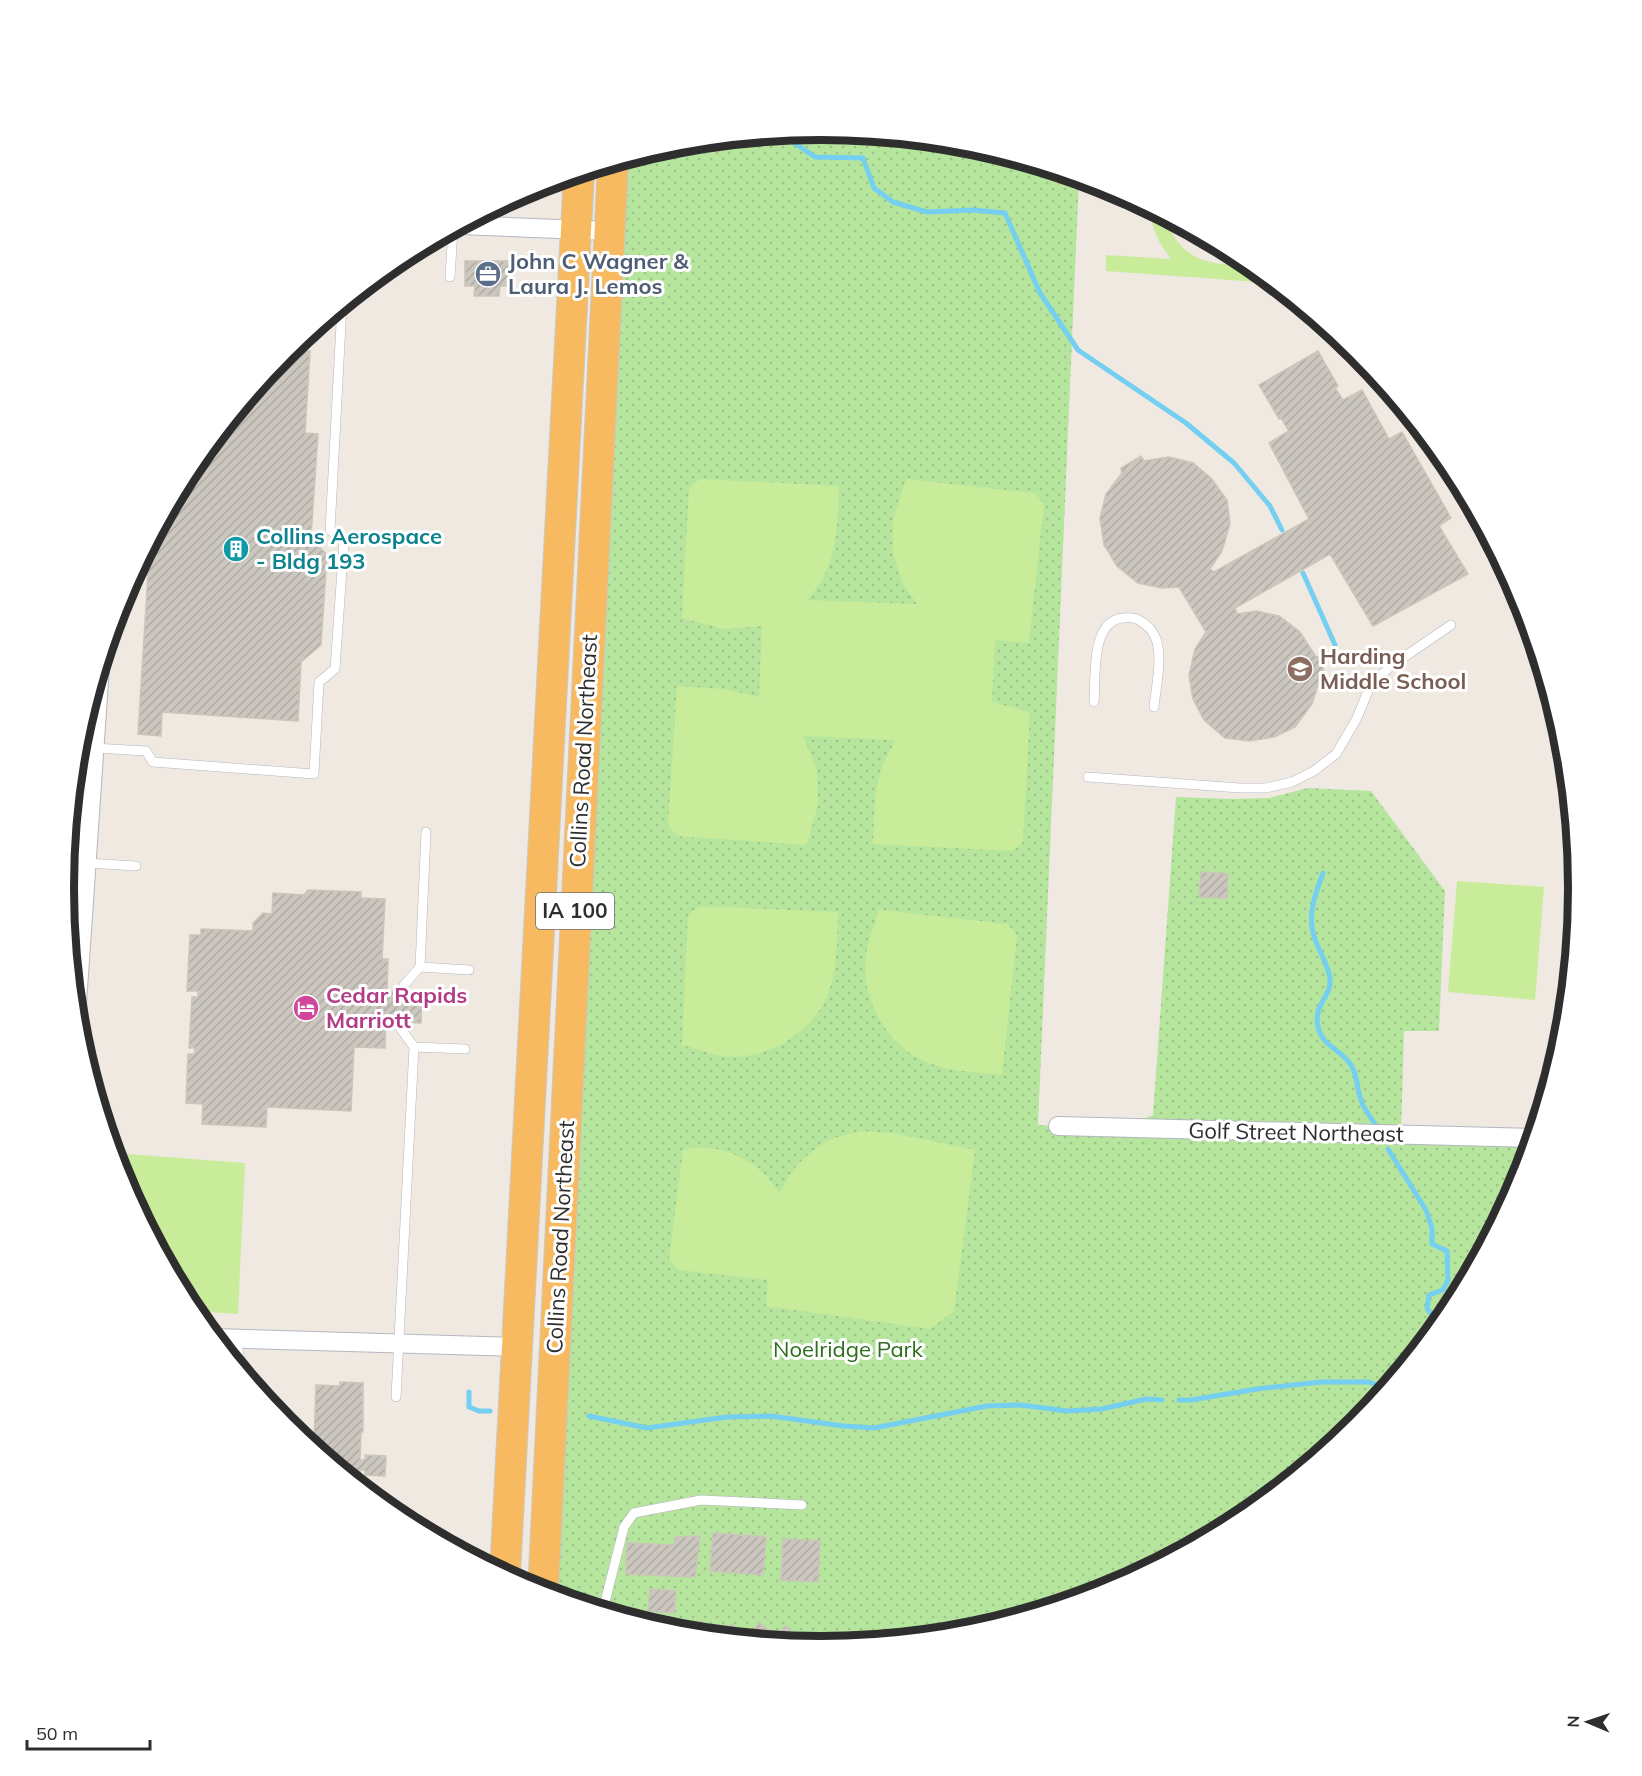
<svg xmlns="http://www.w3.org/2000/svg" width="1642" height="1776" font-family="Mulish,sans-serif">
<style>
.park{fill:url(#park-dots)}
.pitch{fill:#c9ec9a}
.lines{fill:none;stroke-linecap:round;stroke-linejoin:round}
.stream{stroke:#75cff0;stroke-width:5}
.building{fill:url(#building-hatch);stroke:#cbc5ba;stroke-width:1.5}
.service-casing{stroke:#b4b7c1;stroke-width:10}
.minor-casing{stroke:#b4b7c1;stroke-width:20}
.trunk-casing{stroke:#c9c9c9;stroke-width:32}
.service{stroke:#fff;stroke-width:9}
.minor{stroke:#fff;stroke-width:18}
.trunk{stroke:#f8ba60;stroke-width:30}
.labels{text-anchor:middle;stroke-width:6;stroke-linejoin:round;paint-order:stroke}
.shield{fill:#fff;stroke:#6d6d6d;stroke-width:1.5}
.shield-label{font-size:21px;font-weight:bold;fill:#2e2e2e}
.service-label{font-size:22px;font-weight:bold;fill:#4e5e75;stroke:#fff;text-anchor:start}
.culture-label{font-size:22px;font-weight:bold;fill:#0d838f;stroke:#fff;text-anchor:start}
.education-label{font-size:22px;font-weight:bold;fill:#785e54;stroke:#fff;text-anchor:start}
.street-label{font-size:22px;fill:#2e2e2e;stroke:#fff}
.hotel-label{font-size:22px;font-weight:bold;fill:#b23c85;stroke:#fff;text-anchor:start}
.park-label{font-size:22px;fill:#2c6e1b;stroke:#fff}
.rim{fill:none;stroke:#2e2e2e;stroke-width:8}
</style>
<defs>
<pattern id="park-dots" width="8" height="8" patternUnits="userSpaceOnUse" patternTransform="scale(1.5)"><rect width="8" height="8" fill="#b6e59e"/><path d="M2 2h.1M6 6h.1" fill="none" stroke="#9dc588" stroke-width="1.8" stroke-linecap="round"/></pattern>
<pattern id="building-hatch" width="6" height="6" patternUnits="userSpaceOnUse" patternTransform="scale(1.5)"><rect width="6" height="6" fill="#cbc7bf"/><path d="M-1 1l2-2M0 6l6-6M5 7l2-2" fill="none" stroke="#afaba4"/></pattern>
</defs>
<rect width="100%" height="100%" fill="#efe9e1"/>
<path class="park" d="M821 130 969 145 1079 178 1038 1125 1119 1128 1153 1115 1176 797 1232 799 1269 798 1308 788 1371 791 1445 891 1439 1031H1404L1401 1134 1533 1138 1521 1178 1451 1309 1357 1424 1242 1518 1111 1588 969 1631 821 1646 673 1631 543 1592 613 163 673 145Z"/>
<g class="pitch">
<path d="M1151 209 1166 217C1173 246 1194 262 1223 264 1231 264 1243 263 1251 266 1258 268 1266 278 1273 283L1106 271V255L1171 259C1159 243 1151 230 1151 209Z"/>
<path d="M700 479 839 486C837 528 838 568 807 600L917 604 903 584 893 553V520L906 479 1035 493 1044 504 1029 643 995 640 992 702 1030 712 1023 842 1012 851 873 844 875 797 882 765 896 740 803 736 817 770 818 804 807 845 677 836 668 825 677 686 724 689 759 697 762 626 724 629 682 618 689 488Z"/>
<path d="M1457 881 1544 887 1535 1000 1448 992Z"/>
<path d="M699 906 838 912C837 938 838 966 829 991 815 1032 766 1062 722 1056 709 1054 695 1048 682 1045L688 915Z"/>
<path d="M879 910 1008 924 1017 936 1002 1075C976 1072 949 1072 924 1061 884 1044 858 993 867 950 869 936 875 923 879 910Z"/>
<path d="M860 1131 893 1133 975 1150 954 1311 930 1329 766 1306 768 1280 678 1270 669 1259 683 1150C709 1143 736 1152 758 1168 766 1175 773 1185 780 1193 788 1172 808 1151 828 1141 837 1136 850 1134 860 1131Z"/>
<path d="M113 1153 245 1163 238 1314 192 1311 191 1309 121 1178Z"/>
</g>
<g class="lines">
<g class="stream">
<path d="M781 134 815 157 863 158 874 188 893 202 927 212 973 210 1005 213 1040 293 1078 350 1186 423 1234 463 1270 506 1282 530"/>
<path d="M695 142 722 144 750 137"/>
<path d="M1303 573 1335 645"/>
<path d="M1323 873C1316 892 1308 912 1313 932 1316 948 1328 962 1330 979 1332 996 1313 1004 1318 1027 1322 1045 1338 1049 1348 1061 1358 1072 1356 1087 1361 1100 1363 1108 1370 1116 1375 1124"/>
<path d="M1388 1149 1426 1210 1432 1228V1244L1447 1251 1448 1280 1443 1290 1429 1295 1427 1308 1438 1325"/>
<path d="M469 1392V1407L479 1411H490"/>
<path d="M1179 1400H1191L1257 1389 1321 1382H1369L1386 1389"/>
<path d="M589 1416 647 1428 727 1417 771 1416 843 1426 874 1428 987 1406 1021 1405 1067 1411 1102 1409 1146 1399 1162 1400"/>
</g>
</g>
<g class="building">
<path d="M465 261H511L510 286H500L499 296H474L475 286H465Z"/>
<path d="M288 349 310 351 305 433 318 434 311 537 327 555 321 645 301 662 298 721 162 712 161 736 138 734 150 542 191 467Z"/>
<path d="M1318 351 1338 386 1335 388 1343 400 1362 390 1389 439 1402 432 1451 518 1439 526 1468 574 1373 626 1330 554 1235 608 1237 614 1257 611 1279 616 1300 632 1316 657 1321 656 1325 681 1319 682 1312 704 1295 727 1274 737 1250 741 1225 738 1204 720 1193 699 1189 675 1195 649 1206 632 1179 587 1162 588 1138 583 1117 566 1104 545 1100 518 1106 494 1122 473 1121 468 1141 456 1144 461 1169 457 1193 463 1211 478 1227 500 1230 524 1222 551 1210 569 1214 572 1309 519 1269 443 1289 431 1281 418 1279 419 1259 385Z"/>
<path d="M1201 872 1228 874 1227 898 1199 897Z"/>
<path d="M1573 880H1578V900H1572Z"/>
<path d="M308 890 361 892V898L385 899 382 959H388L387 994H391V991L422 992 421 1023 390 1022V1019H386L385 1048 354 1047 351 1111 267 1107 266 1127 202 1124 203 1104 186 1103 188 1054H194L195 1048H189L192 997H198V991H187L190 935H201V929L253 931V923L263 913 272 914 273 893 304 895Z"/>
<path d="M340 1382 363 1383V1432H361L360 1460H365V1455L386 1456 385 1476 365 1475V1470H360V1485L309 1443 314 1444 316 1385 340 1386Z"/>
<path d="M713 1533 766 1537 763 1575 710 1571Z"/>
<path d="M700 1536 695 1577 626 1574 627 1543 674 1545 676 1537Z"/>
<path d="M783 1539 820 1541 818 1582 781 1580Z"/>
<path d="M650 1589 676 1591 674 1613 648 1611Z"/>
<path d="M672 1621 689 1633 665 1629Z"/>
<path d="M701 1621 721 1636 692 1633Z"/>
<path d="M759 1623 778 1636 785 1626 809 1644 722 1636 731 1624 749 1637Z"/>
</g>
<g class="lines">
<defs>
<g id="service">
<path d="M450 277 453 229"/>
<path d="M1094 702C1096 678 1090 621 1123 618 1129 618 1132 617 1137 619 1147 624 1154 631 1157 642 1162 662 1156 687 1154 707"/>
<path d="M94 748 146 751 153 762 314 774 319 682 335 669 344 541 330 530 342 305"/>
<path d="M1088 777 1240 788H1266L1292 782 1314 771 1336 754 1356 720 1371 684 1391 666 1451 625"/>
<path d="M74 780 93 781"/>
<path d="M87 863 136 866"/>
<path d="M420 967 469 970"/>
<path d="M404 991V985L420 967 426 832"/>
<path d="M414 1047 465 1049"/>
<path d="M236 1339 242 1371"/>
<path d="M396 1397 414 1047 401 1029 402 1022"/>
<path d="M603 1610 624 1527 634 1513 701 1500 802 1505"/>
</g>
<g id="minor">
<path d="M461 225 608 231"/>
<path d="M76 1018 100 667"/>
<path d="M1058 1126 1533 1138"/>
<path d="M214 1338 518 1347"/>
</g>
<g id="trunk">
<path d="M505 1574 579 173"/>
<path d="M543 1592 613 163"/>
</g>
</defs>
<use href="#service" class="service-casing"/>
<use href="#minor" class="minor-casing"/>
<use href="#trunk" class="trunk-casing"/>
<use href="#service" class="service"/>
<use href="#minor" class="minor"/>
<use href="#trunk" class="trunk"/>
</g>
<defs>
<symbol id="office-disc" viewBox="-11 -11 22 22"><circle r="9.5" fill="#5c6f8a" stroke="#fff"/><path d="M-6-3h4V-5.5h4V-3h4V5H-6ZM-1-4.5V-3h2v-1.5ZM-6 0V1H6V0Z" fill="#fff"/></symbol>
<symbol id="building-disc" viewBox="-11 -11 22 22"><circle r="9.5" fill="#0f9aa8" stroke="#fff"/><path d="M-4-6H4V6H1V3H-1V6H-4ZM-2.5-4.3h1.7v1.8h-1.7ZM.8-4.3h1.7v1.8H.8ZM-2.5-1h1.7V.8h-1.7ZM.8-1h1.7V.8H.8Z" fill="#fff"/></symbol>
<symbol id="school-disc" viewBox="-11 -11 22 22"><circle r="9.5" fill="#8d6e63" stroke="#fff"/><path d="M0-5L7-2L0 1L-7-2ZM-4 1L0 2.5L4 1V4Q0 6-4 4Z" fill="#fff"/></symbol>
<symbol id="hotel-disc" viewBox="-11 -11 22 22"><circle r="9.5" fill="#d1479c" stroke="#fff"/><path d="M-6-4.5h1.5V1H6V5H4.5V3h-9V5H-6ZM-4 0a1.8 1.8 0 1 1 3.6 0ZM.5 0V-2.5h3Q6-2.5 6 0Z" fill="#fff"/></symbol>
</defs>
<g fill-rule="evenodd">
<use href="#office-disc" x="473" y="259" width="30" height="30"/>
<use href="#building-disc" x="221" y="534" width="30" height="30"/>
<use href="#school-disc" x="1285" y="654" width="30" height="30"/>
<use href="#hotel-disc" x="291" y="993" width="30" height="30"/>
</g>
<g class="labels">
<rect class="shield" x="536" y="893" width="78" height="36" rx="4.5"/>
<g class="shield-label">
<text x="575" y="918">IA 100</text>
</g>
<g class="service-label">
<text x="508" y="269">John C Wagner &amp;<tspan x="508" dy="25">Laura J. Lemos</tspan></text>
</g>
<g class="culture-label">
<text x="256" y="544">Collins Aerospace<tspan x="256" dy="25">- Bldg 193</tspan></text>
</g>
<g class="education-label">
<text x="1320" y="664">Harding<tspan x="1320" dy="25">Middle School</tspan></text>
</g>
<g class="street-label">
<text transform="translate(583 751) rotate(-87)" y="8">Collins Road Northeast</text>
<text transform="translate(1296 1132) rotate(1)" y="8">Golf Street Northeast</text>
<text transform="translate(560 1237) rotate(-87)" y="8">Collins Road Northeast</text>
</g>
<g class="hotel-label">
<text x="326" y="1003">Cedar Rapids<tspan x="326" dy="25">Marriott</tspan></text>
</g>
<g class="park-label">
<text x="848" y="1357">Noelridge Park</text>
</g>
</g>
<path d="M0 0H1642V1776H0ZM821 140H821A747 747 0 0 1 1568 887V889A747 747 0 0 1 821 1636H821A747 747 0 0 1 74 889V887A747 747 0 0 1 821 140Z" fill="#fff" fill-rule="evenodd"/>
<path class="rim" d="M821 140H821A747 747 0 0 1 1568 887V889A747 747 0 0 1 821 1636H821A747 747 0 0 1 74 889V887A747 747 0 0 1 821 140Z"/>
<g transform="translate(1588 1722) rotate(272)" stroke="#ffffff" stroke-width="4.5" paint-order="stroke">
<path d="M0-4.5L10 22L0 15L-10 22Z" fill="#2e2e2e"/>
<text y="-9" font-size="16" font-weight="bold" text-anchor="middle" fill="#2e2e2e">N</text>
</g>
<path d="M27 1740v9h123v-9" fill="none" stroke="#2e2e2e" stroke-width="3"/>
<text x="36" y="1740" font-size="18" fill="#2e2e2e" stroke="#ffffff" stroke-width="4.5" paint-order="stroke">50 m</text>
</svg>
